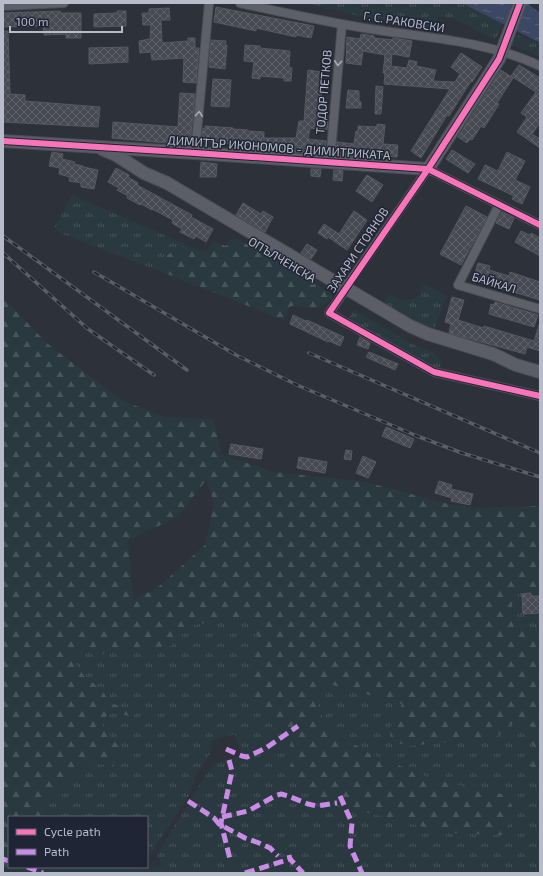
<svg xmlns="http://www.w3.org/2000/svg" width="543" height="876" font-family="'Exo 2',sans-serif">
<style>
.grass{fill:url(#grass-tufts)}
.forest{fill:url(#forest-firs);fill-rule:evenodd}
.water{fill:url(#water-ripples)}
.building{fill:url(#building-cross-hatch);stroke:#555961}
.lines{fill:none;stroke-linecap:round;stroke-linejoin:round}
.street-casing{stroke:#4b4d54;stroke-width:10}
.secondary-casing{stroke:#4b4d54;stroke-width:14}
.street{stroke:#5d6068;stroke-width:8}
.secondary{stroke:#5b5e67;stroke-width:12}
.rail-casing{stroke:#5b5e66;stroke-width:3.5}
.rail{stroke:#202535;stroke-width:2;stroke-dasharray:6;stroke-linecap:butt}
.street-bridge-casing{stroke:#4b4d54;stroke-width:10;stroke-linecap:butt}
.street-bridge{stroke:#5d6068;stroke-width:8}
.quiet{stroke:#ca8be6;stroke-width:5;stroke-dasharray:10 5;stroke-linecap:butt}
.cycleway-casing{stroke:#202535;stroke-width:8}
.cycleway{stroke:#fb73b8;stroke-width:6}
.oneway{stroke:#a6aab6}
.labels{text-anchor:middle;stroke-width:3;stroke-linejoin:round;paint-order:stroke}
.street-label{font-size:12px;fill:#b8bcca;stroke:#202535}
</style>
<defs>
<pattern id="grass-tufts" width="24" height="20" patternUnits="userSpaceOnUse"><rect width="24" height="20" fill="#2a3940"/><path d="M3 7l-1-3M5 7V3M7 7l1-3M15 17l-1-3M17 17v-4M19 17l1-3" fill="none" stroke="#47545a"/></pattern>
<pattern id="forest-firs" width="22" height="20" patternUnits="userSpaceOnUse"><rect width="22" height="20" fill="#2a3940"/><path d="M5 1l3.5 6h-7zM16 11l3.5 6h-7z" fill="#47545a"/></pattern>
<pattern id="water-ripples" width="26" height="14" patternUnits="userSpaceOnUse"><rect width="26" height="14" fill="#3c4764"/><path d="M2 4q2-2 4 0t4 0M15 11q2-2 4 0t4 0" fill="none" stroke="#566079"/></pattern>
<pattern id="building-cross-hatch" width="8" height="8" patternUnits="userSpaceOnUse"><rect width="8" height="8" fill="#474a52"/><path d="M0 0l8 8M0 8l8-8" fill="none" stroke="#5f626a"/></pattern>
</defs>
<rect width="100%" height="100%" fill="#2d313a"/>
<g class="grass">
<path d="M307 3H462L503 23 495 40 455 19 438 16 433 30 371 19Z"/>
<path d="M515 34 540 44V56L511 45Z"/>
<path d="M72 195 201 251H207L213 242 226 246 232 238H235L291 268 325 290 333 297C328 302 321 307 314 308 304 309 299 302 289 307L284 320 200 286 193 285 165 273 65 235 54 228Z"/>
<path d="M424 284 447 296 433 332 382 306 389 294C399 300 405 302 417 298Z"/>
<path d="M354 310 414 345 433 352 441 360 440 367 434 369 414 359 349 319 352 312Z"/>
<path d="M540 589V628L514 629 511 592Z"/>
<path d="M249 616 260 640 253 649 252 682 256 708 290 738 292 749 291 771 335 805 342 806 508 797 494 791 478 790 430 778 369 753 354 744 329 733C326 722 316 708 318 697 319 692 323 687 325 683L402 704 390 729 408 746 471 740 493 739 519 718H531V725L528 739 535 749 531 766 526 778 540 781V873H52L47 867H139L138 869 164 865 158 859V853L211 767 217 763 242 756 235 734 211 741V752L195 776 189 796 147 859V817H46L45 806 56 792 73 773 89 761 113 767 119 747 100 722 111 712 134 717V712L111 703 100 688 84 676 73 660 84 650 94 654 108 648H139L183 627 211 622Z"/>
<path d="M3 864 9 865V867H18L35 873H3Z"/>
</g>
<g class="forest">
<path d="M232 238H235L291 268 325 290 333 297C328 302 321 307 314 308 304 309 299 302 289 307L284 320 165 273 163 257 186 245 201 251H207L213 242 226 246Z"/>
<path d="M3 298 48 344 121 400 165 417 213 419 222 455 274 472 366 482 448 504 473 508 540 506V589L511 592 514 629 540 628V781L526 778 531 766 535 749 528 739 531 726 530 718H519L493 739 471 740 408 746 391 741 390 729 402 704 325 683C323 687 319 692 318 697 316 707 326 722 329 733L340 739 354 744 369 753 430 778 478 790 494 791 508 797 511 805 508 833 502 835 449 833 335 805 314 793 291 771 292 749 290 738 256 708 249 660 253 649 260 640 249 616 211 622 183 627 171 646 139 648H108L102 655 94 654 84 650 73 660 84 676 100 688 111 703 134 712V717L111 712 100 722 119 747 113 767 89 761 73 773 56 792 45 806 46 817H9V865L3 864ZM206 480 214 503 205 545 157 588 133 600 128 540 178 517Z"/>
<path d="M18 867H47L52 873H35Z"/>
</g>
<path class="water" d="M462 3H527L540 13V43Z"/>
<g class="building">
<path d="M216 7 314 26 311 38 296 35V37L256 28V31L214 22Z"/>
<path d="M169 8 170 20H161L162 43 188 41V38H195V48H199L196 83 183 82 184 58 152 60 151 52 140 53 139 41 150 39 151 25H143L142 13H149V9Z"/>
<path d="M60 11V13H81V38H66V34L44 35 43 26 3 27V13Z"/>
<path d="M117 11H126V26L94 27V14L117 13Z"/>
<path d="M3 31H8L10 94 25 95V101L100 107 98 127 3 122Z"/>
<path d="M361 34 374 36V38L393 40V38L412 41 409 57 392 54 391 66 407 68 409 60 417 62 416 66 436 70 433 81 455 82 460 74 451 67 461 53 482 67 472 82 471 81 449 116 447 115 421 158 411 151 450 89 384 84 385 73H383L385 55 363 51 361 65 346 63 347 37 360 39Z"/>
<path d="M211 40 226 41 225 45H227L225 69 209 67Z"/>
<path d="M245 45 260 46V48L290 51 289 67 292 68 291 81H284V78L260 76V79L252 78 254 62 244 61Z"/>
<path d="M128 47V62L89 64V48Z"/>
<path d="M519 65 540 78V123L532 134 540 139V148L517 132 527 117 521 113 536 92 511 76Z"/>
<path d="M308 70 321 72 319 89H322L321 99H319L317 118 328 119 327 130 310 128 308 139 326 141 325 154 251 149 252 145 202 141 203 128 205 129V126L233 128V129L248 130V131L264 132V138H296L299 121H304Z"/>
<path d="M501 70 513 78 497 103 499 104 484 128 481 126 472 140 470 139 467 143 458 137Z"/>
<path d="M213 79 231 80 229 107 211 106Z"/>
<path d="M376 86 383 87 381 114H375Z"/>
<path d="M348 90 359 91V101L361 102V108H346Z"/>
<path d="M180 93 195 94 190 145 112 138 113 122 178 127Z"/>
<path d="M377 124 385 125 383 144 398 145 397 157 374 155V158L336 155 337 142 354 144 356 131H358V126L377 127Z"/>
<path d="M452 150 475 164 468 173 446 159Z"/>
<path d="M52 152 63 154 62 159 75 162 74 164 83 166V167L98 170 94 189 81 187V183L69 181 70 177 59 174 60 168 49 166Z"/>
<path d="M507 152 525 161 515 180 530 187 522 204 512 199 514 196 478 179 485 165 498 171Z"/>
<path d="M201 162 217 164 216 177H200Z"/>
<path d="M116 168 129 175 128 177 138 183 137 185 192 215 191 217 213 229 206 242 196 236 194 239 180 232 182 229 172 223 173 220 152 209V210L141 204 140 205 127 198 128 196 117 190 119 188 108 182Z"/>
<path d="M311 169H321L320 177 311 176Z"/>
<path d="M334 170 343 171 342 181 333 180Z"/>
<path d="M367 175 383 185 372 202 356 191Z"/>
<path d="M243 203 261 214 263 211 273 217 265 232 236 215Z"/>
<path d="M466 206 487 217 461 265 440 254Z"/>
<path d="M354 211 367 220 347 250 328 237 327 239 318 233 324 224 339 234Z"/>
<path d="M502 212 514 218 509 229 496 223Z"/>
<path d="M521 231 530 235 531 233 540 238V256L515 242Z"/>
<path d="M307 244 317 250 311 259 301 253Z"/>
<path d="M478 263 490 266 489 270 509 276 510 272 540 282V300L473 280Z"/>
<path d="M452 297 464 300 458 320 483 328 484 326 534 341 539 325 540 326V351L527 347 525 354 449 333 451 324 445 322Z"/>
<path d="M495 302 538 315 534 327 489 314 491 304 494 305Z"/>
<path d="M293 315 306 321 307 320 344 337 340 346 329 341 328 342 290 324Z"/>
<path d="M360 337 370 343 368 349 357 345Z"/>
<path d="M369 352 398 364 395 370 366 357Z"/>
<path d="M386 427 414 439 410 448 382 436Z"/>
<path d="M231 444 263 449 261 459 229 454Z"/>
<path d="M346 450 352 451 351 460 344 459Z"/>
<path d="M363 456 376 462 368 478 356 473Z"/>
<path d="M299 457 327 462 325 473 297 468Z"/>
<path d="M439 481 452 485 451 489 473 494 470 505 451 501 452 498 435 493Z"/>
<path d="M531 593V596H540V613L523 614 522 594Z"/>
</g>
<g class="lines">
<defs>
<g id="street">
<path d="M240 3C285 13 331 23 377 30 432 38 490 42 540 66"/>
<path d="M3 6 64 3"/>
<path d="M195 153 209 3"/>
<path d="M330 162 342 24"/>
<path d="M499 205 458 285 540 309"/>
<path d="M348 284 428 169 540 225"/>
<path d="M339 299 329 313 434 372 540 396"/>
</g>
<g id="secondary">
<path d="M3 141 195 153 428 169 499 59 520 3"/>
<path d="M102 149 116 155 144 173 167 183 410 326 428 334 493 354 516 365 540 372"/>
</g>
</defs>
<use href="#street" class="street-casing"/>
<use href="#secondary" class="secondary-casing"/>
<use href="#street" class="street"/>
<use href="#secondary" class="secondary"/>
<defs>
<g id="rail">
<path d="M3 236 187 370"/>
<path d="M3 253 88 329 154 375"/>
<path d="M94 272 236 355 297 385 417 436 462 453 540 477"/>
<path d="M309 353 540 453"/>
</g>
</defs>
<use href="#rail" class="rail-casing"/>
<use href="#rail" class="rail"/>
<defs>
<path id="street-bridge" d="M339 299 348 284"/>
</defs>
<use href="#street-bridge" class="street-bridge-casing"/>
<use href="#street-bridge" class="street-bridge"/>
<g class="quiet">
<path d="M226 749 242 756 247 757 266 748 298 726"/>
<path d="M229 760 232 771 221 823 230 859"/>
<path d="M340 796 352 823 350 846 362 873"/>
<path d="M188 801 214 818 219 824 245 838 259 843 270 848 278 856"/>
<path d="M222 817 248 811 275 796 281 794 288 796 308 804 317 806 337 803"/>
<path d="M289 855 290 859 303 873"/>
<path d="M3 859 9 861"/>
<path d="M27 867 43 873"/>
<path d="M245 873 290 859"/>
</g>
<defs>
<g id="cycleway">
<path d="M520 3 499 59 428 169 329 313 434 372 540 396"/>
<path d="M3 141 195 153 428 169 540 225"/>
</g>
</defs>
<use href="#cycleway" class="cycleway-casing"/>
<use href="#cycleway" class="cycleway"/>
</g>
<defs><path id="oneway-chevron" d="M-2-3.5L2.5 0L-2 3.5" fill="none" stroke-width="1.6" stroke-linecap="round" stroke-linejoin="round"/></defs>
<g class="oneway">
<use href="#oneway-chevron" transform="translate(338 63) rotate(95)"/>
<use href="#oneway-chevron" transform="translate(199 114) rotate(-85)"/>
</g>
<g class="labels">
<g class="street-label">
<text transform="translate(404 22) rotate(9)" y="4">Г. С. РАКОВСКИ</text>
<text transform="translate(324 92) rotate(-85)" y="4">ТОДОР ПЕТКОВ</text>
<text transform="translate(279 148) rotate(4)" y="4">ДИМИТЪР ИКОНОМОВ - ДИМИТРИКАТА</text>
<text transform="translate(358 250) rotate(-56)" y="4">ЗАХАРИ СТОЯНОВ</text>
<text transform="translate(282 260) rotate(31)" y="4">ОПЪЛЧЕНСКА</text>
<text transform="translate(494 283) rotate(17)" y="4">БАЙКАЛ</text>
</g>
</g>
<rect width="543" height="876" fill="none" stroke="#b8bcca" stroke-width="8"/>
<rect x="8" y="816" width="140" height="52" fill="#202535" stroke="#5d6171"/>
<rect x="16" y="829" width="20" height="6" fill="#fb73b8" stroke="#5d6171"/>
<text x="44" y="836" font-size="12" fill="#b8bcca">Cycle path</text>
<rect x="16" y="849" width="20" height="6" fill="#ca8be6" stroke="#5d6171"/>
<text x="44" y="856" font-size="12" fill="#b8bcca">Path</text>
<path d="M10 26v6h112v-6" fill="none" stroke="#b8bcca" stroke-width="2"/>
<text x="16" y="26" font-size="12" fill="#b8bcca" stroke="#202535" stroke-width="3" paint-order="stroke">100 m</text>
</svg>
